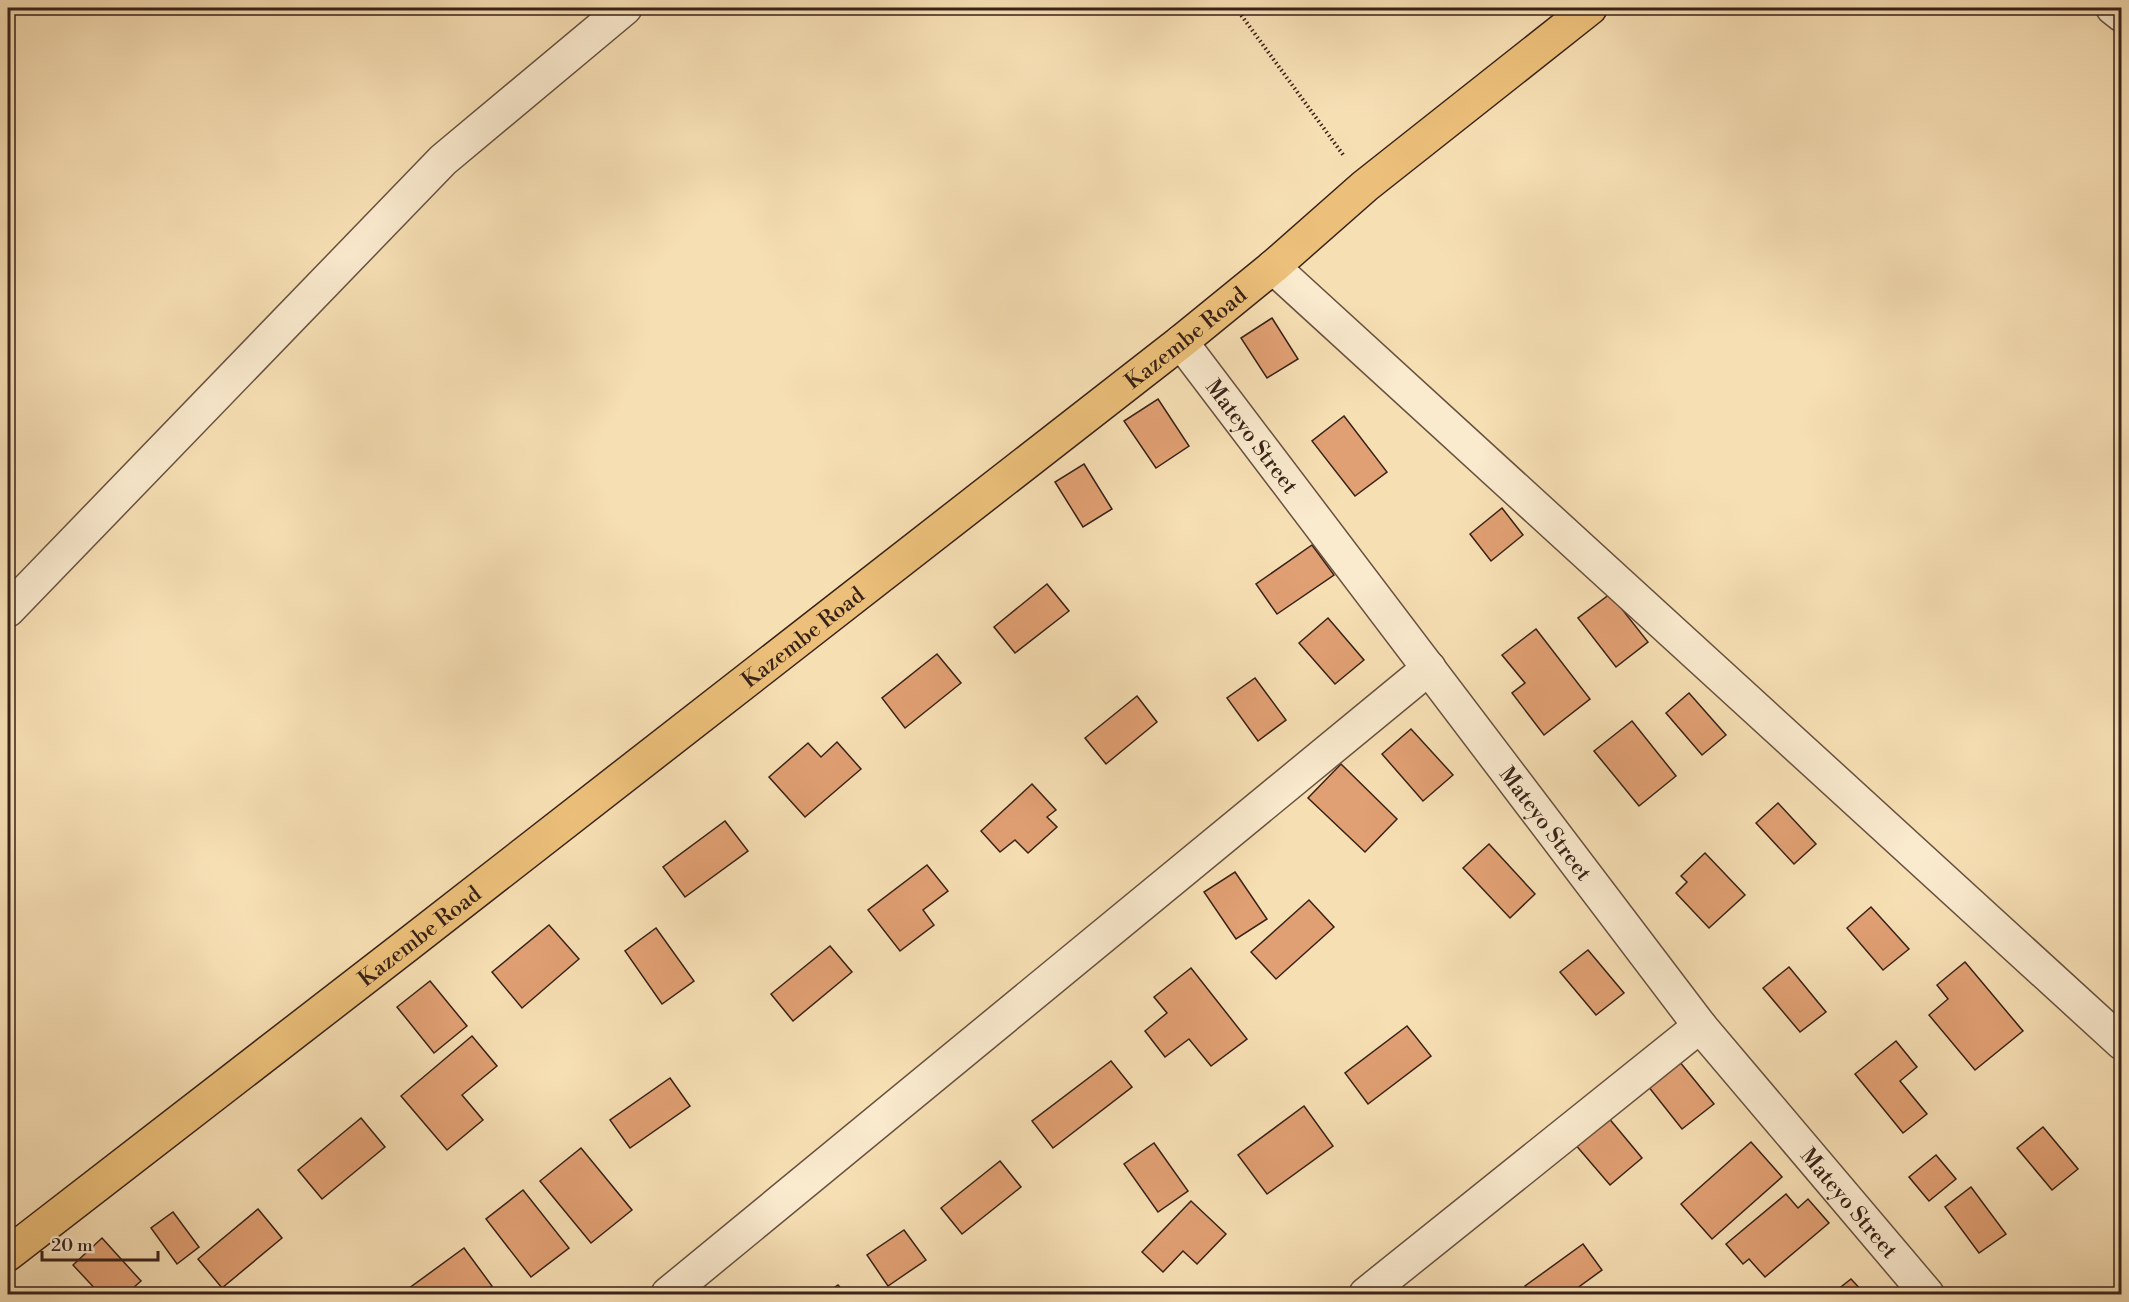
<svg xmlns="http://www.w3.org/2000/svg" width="2129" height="1302" font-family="'Libre Bodoni',serif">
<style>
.building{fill:#e1a073;stroke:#382218;stroke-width:1.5}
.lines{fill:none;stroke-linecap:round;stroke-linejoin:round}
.minor-casing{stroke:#68513f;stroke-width:36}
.major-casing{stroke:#382218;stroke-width:36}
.path{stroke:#382218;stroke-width:4;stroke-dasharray:1.5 3;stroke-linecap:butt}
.minor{stroke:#faeace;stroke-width:33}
.major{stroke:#ecc07a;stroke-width:33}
.labels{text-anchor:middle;stroke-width:4.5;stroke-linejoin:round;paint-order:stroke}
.street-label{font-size:22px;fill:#382218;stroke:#faeace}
</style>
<rect width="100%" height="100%" fill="#f7dfb4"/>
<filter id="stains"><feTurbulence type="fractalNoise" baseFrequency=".00333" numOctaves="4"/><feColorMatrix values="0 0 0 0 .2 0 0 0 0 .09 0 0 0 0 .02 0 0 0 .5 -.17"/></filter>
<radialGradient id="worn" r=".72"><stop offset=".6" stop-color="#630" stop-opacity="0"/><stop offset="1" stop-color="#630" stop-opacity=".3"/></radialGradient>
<g class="building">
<path d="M1272 318 1298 359 1267 378 1241 338Z"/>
<path d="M1158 399 1189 446 1156 468 1124 421Z"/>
<path d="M1344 416 1387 472 1355 496 1312 441Z"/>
<path d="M1084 464 1112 509 1083 527 1055 482Z"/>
<path d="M1502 508 1523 535 1491 561 1470 534Z"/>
<path d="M1312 545 1334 575 1277 614 1256 584Z"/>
<path d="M1047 584 1069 611 1015 653 994 627Z"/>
<path d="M1610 594 1648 642 1616 667 1578 618Z"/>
<path d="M1328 618 1364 660 1335 684 1299 643Z"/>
<path d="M1536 629 1590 699 1544 735 1512 693 1525 683 1502 655Z"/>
<path d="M937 654 961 683 905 728 882 698Z"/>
<path d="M1255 678 1286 720 1258 741 1227 698Z"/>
<path d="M1689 693 1726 735 1702 755 1666 713Z"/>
<path d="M1137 696 1157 722 1106 764 1085 738Z"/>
<path d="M1632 721 1676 776 1639 806 1594 751Z"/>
<path d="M1411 729 1453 775 1423 801 1382 754Z"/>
<path d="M837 742 861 769 805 817 769 777 808 743 821 757Z"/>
<path d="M1341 764 1397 819 1365 852 1308 798Z"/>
<path d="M1032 784 1056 810 1047 817 1057 827 1028 853 1015 840 1000 852 981 831Z"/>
<path d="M1778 803 1816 844 1794 864 1756 823Z"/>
<path d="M725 821 748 851 685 897 663 867Z"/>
<path d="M1489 844 1535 894 1510 918 1463 868Z"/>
<path d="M1705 853 1745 895 1709 928 1676 893 1687 882 1681 876Z"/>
<path d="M927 865 948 891 923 910 934 925 900 951 868 910Z"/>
<path d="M1235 872 1267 919 1236 939 1204 892Z"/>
<path d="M1309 900 1334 927 1276 979 1251 952Z"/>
<path d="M1871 907 1909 949 1883 970 1847 928Z"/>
<path d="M549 925 579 959 522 1008 492 972Z"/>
<path d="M656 928 694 981 662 1004 625 951Z"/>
<path d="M830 946 852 972 793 1021 771 994Z"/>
<path d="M1588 950 1624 993 1596 1015 1560 972Z"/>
<path d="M1965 962 2023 1031 1975 1070 1929 1015 1948 999 1937 985Z"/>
<path d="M1789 967 1826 1012 1800 1032 1763 988Z"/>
<path d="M1191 968 1247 1039 1211 1066 1189 1039 1165 1057 1145 1031 1167 1013 1154 997Z"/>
<path d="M430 981 467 1026 434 1053 397 1007Z"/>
<path d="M1407 1026 1431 1056 1368 1104 1345 1073Z"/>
<path d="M472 1036 497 1066 462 1095 483 1120 447 1150 401 1096Z"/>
<path d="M1896 1041 1917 1067 1900 1081 1927 1114 1903 1133 1855 1074Z"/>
<path d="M1111 1061 1132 1087 1053 1148 1032 1121Z"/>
<path d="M1679 1061 1714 1104 1682 1129 1648 1086Z"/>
<path d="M670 1078 690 1106 630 1148 610 1120Z"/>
<path d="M1304 1106 1333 1146 1267 1194 1238 1155Z"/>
<path d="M1607 1116 1642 1158 1610 1185 1574 1143Z"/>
<path d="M361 1118 385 1147 322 1199 298 1170Z"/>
<path d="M2043 1127 2078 1169 2052 1190 2017 1148Z"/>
<path d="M1751 1142 1782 1177 1712 1239 1681 1204Z"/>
<path d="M1154 1143 1188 1191 1158 1212 1124 1164Z"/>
<path d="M581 1148 632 1210 591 1243 540 1181Z"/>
<path d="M1936 1155 1956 1179 1929 1201 1909 1177Z"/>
<path d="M1000 1161 1021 1187 962 1234 941 1208Z"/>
<path d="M1971 1187 2006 1234 1979 1253 1945 1207Z"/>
<path d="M523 1190 569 1248 531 1277 486 1219Z"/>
<path d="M1786 1194 1798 1208 1808 1199 1829 1223 1765 1277 1749 1259 1743 1264 1726 1244Z"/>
<path d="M1191 1201 1226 1234 1197 1264 1183 1251 1163 1272 1142 1252Z"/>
<path d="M258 1209 282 1238 222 1288 198 1259Z"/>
<path d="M173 1212 199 1247 177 1264 151 1228Z"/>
<path d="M904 1230 926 1260 888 1286 867 1255Z"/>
<path d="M102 1238 141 1281 126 1294H100L73 1265Z"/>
<path d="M1583 1244 1602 1270 1569 1294H1531L1525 1286Z"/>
<path d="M464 1248 492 1286 481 1294H401Z"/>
<path d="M1851 1279 1865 1294H1832Z"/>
<path d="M838 1285 846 1294H825Z"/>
</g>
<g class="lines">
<defs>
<g id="minor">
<path d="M2113 8 2122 15"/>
<path d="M1273 267 2122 1043"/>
<path id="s1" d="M1181 342 1700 1026 1927 1294"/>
<path d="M8 610 443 160 625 8"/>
<path d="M668 1294 1429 668"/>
<path d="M1366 1294 1700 1026"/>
</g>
<g id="major">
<path id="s2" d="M8 1254 406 946 1181 342 1273 267 1365 186 1590 8"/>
</g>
</defs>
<use href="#minor" class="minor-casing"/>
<use href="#major" class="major-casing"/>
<path class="path" d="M1236 8 1344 156"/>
<use href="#minor" class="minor"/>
<use href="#major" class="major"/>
</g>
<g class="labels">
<g class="street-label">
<text dy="8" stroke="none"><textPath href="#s2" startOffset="1492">Kazembe Road</textPath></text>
<text dy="8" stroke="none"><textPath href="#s1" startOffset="118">Mateyo Street</textPath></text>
<text dy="8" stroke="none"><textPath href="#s2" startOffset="1006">Kazembe Road</textPath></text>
<text dy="8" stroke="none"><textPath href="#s1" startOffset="604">Mateyo Street</textPath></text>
<text dy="8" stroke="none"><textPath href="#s2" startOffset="520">Kazembe Road</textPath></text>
<text dy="8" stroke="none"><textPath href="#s1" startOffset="1090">Mateyo Street</textPath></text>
</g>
</g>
<rect width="2129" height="1302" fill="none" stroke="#f7dfb4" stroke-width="30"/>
<rect x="9" y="9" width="2111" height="1284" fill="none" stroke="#382218" stroke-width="3"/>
<rect x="15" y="15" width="2099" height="1272" fill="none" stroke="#382218" stroke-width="1.5"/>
<path d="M42 1251v9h116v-9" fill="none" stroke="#382218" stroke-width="3"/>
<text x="51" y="1251" font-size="18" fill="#382218" stroke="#faeace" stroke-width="4.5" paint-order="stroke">20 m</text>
<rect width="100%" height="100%" filter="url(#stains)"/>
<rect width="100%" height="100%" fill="url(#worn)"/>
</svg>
